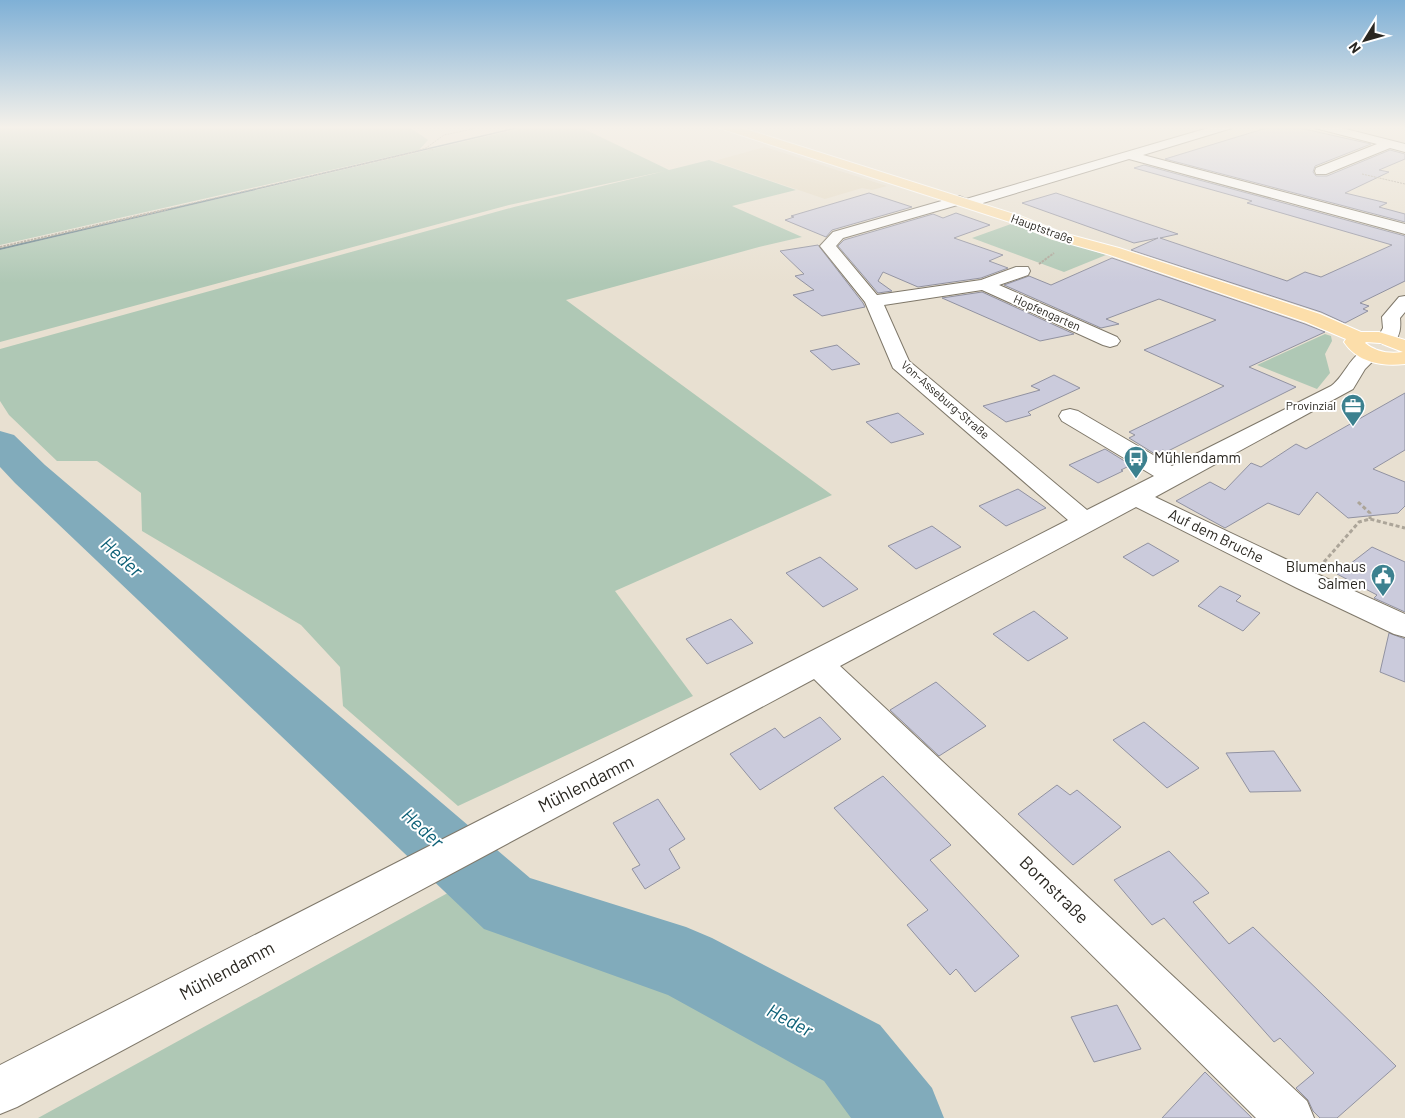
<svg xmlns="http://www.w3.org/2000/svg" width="1405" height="1118" font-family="Barlow,sans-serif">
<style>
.built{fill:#e3d8c1}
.green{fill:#afc8b5}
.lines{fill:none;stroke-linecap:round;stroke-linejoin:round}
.stream{fill:#67838d;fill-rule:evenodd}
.river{fill:#81abbb;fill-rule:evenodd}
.building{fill:#cbcbdc;stroke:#9192a1}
.minor-casing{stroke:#7f786a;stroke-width:2}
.major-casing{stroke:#fff;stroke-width:2}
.path-far2{stroke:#aca599;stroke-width:1;stroke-dasharray:2 1;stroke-linecap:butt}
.path-far1{stroke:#aca599;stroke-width:2;stroke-dasharray:2.5 1;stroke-linecap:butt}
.path{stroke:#aca599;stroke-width:3;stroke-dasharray:4 2.5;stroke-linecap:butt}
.minor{fill:#fff;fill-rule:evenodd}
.major{fill:#fcdeaa;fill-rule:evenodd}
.labels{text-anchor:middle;stroke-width:4;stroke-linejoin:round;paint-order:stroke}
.far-street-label{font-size:12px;fill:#2a2721;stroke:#fff}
.far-poi-label{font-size:12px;fill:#2a2721;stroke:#fff;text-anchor:end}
.poi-label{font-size:15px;fill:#2a2721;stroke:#fff;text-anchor:start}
.street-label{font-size:15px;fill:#2a2721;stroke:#fff}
.near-street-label{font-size:18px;fill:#2a2721;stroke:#fff}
.near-water-label{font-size:19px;font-style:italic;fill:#0d6077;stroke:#fff}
</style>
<rect width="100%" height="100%" fill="#e8e0d1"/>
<path class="built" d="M765 147 887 186 872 190 862 188 825 199 714 161Z"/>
<g class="green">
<path d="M0 126H408L428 140 419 150 0 245Z"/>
<path d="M530 126H578L669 170 709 160 796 190 732 206 802 237 759 247 566 300 832 495 615 591 693 696 458 806 343 706 340 667 301 625 142 531 141 493 97 461H57L9 415 0 401V349L514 207 665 171 509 205 0 342V250Z"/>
<path d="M1011 224 1106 255 1064 272 972 238Z"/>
<path d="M1325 334 1331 336 1332 341 1325 354 1330 373 1317 389 1257 365Z"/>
<path d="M455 889 562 954 674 985 826 1070 864 1118H38Z"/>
</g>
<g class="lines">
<path class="stream" d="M522 126H528L0 250V248Z"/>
<path class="river" d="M0 431 14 435 45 465 530 878 686 927 712 938 880 1025 932 1088 944 1118H851L824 1081 668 995 484 929 15 483 0 467Z"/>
</g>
<g class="building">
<path d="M1273 126H1291L1371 144 1315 166 1313 172 1316 176H1327L1390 150 1405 154V159L1379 170 1389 172 1345 193 1387 203 1379 207 1405 214V222L1165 159Z"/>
<path d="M1144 165 1405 236V281L1360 303 1369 306 1363 309 1368 311 1345 323 1321 312 1131 250 1158 238 1134 243 1022 203 1056 193 1178 234 1160 238 1287 281 1305 272 1321 277 1392 245 1247 203 1252 201 1134 168Z"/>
<path d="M869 193 912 207 832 230 826 237 785 220 794 217 791 216Z"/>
<path d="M956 213 990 225 954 238 1003 255 989 261 1008 268 981 278 918 287 883 272 878 281 892 291 878 293 838 246 844 240 933 214 943 218Z"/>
<path d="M818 245 863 303 865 307 822 316 793 295 814 290 795 276 804 274 780 251Z"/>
<path d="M1112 258 1305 324 1325 332 1249 367 1296 387 1166 452 1163 450 1155 454 1129 438 1135 435 1129 432 1224 386 1144 350 1216 320 1159 299 1106 319 1119 324 1101 328 1004 285 1029 276 1051 285Z"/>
<path d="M982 292 1074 334 1040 341 942 298Z"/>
<path d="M837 345 860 364 832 370 810 351Z"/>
<path d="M1054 375 1080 388 1028 412 1031 415 1006 422 983 406 1040 390 1031 386Z"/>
<path d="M1405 393V450L1373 469 1405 482V506L1398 513 1348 518 1317 492 1299 515 1268 503 1225 528 1176 501 1210 482 1225 490 1251 463 1261 467 1296 444 1306 449Z"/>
<path d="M898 413 924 434 891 443 866 422Z"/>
<path d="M1105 449 1131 465 1121 470 1123 471 1098 483 1069 465Z"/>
<path d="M1018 489 1046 508 1006 526 979 506Z"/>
<path d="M932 526 961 547 916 569 888 546Z"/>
<path d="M1148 543 1179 561 1153 576 1123 557Z"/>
<path d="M1372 547 1405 562V612L1374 598 1377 595 1337 574Z"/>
<path d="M820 557 858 589 823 607 786 573Z"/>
<path d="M1220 586 1241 596 1236 601 1260 613 1243 631 1198 606Z"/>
<path d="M1034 611 1068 638 1028 661 993 634Z"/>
<path d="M731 619 753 643 707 664 686 639Z"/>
<path d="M1389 633 1405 639V682L1380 672Z"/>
<path d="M936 682 986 726 939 756 890 710Z"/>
<path d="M820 717 841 739 760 790 730 754 775 728 784 738Z"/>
<path d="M1144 722 1199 768 1167 788 1113 740Z"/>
<path d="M1274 751 1301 791 1250 792 1226 753Z"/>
<path d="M883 776 951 845 930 860 1019 956 975 992 956 969 950 975 907 925 928 910 834 808Z"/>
<path d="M1057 785 1070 795 1077 790 1121 827 1073 865 1018 814Z"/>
<path d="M658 799 685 839 669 849 680 868 645 889 632 869 640 865 613 823Z"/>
<path d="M1169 851 1209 893 1193 902 1229 944 1253 927 1396 1066 1337 1118H1320L1313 1111 1308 1100 1296 1088 1314 1073 1280 1038 1274 1042 1164 918 1152 925 1114 880Z"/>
<path d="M1117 1005 1141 1049 1094 1062 1071 1017Z"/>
<path d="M1205 1072 1252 1118H1162Z"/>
</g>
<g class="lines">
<defs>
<g id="minor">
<path d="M1215 126H1233L1232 128 1143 155 1405 224V234L1129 159 973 206 968 207 961 204 843 238 836 246 877 295 981 280 1016 267H1028L1030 271 1028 275 999 285 1117 337 1120 341 1117 345 1110 347 1103 345 982 290 884 305 909 361 1087 510 1154 476 1062 421 1059 416 1062 411 1070 409 1078 411 1172 466 1331 386C1347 375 1353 344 1377 350L1380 354 1365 369 1353 389 1155 497 1317 574 1405 614V637L1394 634 1297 588 1136 507 840 666 1307 1101 1314 1118H1256L814 679 17 1107 0 1114V1065L1068 520 893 368 865 302 820 246 833 232 959 196 966 199Z"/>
<path d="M1314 126H1334L1405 144V152L1390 148 1326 174H1316L1315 171 1316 168 1377 144 1315 128Z"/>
<path d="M1405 296V312L1400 318C1401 328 1400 335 1394 343L1387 345 1380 343 1377 339 1383 328 1382 317 1399 297Z"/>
</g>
<path id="major" d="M718 126H736L1020 216 1063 233 1119 248 1320 314 1361 332H1379L1405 340V364C1382 367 1357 362 1344 342L1346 339 1306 322 1107 254 1053 239 1010 222 719 128ZM1366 342 1380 343 1403 352C1389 354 1376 352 1365 343Z"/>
</defs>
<use href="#minor" class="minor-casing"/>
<use href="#major" class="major-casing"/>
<g class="path-far2">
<path d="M426 148 433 150"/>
<path d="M1362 174 1405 184"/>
<path d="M162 210 407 154 426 148 444 135 487 126"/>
</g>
<g class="path-far1">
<path d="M0 247 168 209"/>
<path d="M1039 264 1054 253"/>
</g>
<g class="path">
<path d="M1358 502 1370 513V519"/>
<path d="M1324 562 1359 522 1370 519 1405 528"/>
</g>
<use href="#minor" class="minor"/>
<use href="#major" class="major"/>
</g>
<linearGradient id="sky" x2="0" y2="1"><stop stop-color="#7fb0d6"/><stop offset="0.45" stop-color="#f5f1ea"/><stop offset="1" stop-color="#f5f1ea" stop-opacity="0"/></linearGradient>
<rect width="1405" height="283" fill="url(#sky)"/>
<defs>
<symbol id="office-pin" viewBox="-11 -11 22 30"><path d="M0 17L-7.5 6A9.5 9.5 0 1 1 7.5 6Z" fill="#3c818f" stroke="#fff"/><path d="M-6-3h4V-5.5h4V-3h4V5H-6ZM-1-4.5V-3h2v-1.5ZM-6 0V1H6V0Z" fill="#fff"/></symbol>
<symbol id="bus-pin" viewBox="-11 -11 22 30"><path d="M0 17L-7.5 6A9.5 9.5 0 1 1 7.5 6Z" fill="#3c818f" stroke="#fff"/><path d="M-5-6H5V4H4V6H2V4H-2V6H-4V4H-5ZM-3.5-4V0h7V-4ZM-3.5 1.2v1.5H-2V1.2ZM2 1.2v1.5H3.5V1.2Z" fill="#fff"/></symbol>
<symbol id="civic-pin" viewBox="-11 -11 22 30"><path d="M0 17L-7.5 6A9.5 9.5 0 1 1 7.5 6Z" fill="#3c818f" stroke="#fff"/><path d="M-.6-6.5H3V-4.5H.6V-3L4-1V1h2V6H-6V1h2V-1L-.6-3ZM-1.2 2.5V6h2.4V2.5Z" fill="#fff"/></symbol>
</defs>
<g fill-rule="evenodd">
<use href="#office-pin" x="1339" y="392" width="28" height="38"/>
<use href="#bus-pin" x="1122" y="444" width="28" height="38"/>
<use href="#civic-pin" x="1369" y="562" width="28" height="38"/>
</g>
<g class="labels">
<g class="far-street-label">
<text transform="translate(1042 229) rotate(20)" y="4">Hauptstraße</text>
<text transform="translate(1047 313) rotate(24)" y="4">Hopfengarten</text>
<text transform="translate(945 400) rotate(41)" y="4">Von-Asseburg-Straße</text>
</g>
<g class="far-poi-label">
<text x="1336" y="410">Provinzial</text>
</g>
<g class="poi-label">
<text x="1154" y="463">Mühlendamm</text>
<text x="1366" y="572" text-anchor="end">Blumenhaus<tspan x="1366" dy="17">Salmen</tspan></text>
</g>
<g class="street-label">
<text transform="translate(1216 536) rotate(26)" y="5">Auf dem Bruche</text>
</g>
<g class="near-street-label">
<text transform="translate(586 784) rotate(-27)" y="6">Mühlendamm</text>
<text transform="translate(1054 890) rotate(44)" y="6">Bornstraße</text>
<text transform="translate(227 971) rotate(-28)" y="6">Mühlendamm</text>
</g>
<g class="near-water-label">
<text transform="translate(122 557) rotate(42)" y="7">Heder</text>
<text transform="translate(423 828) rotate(42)" y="7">Heder</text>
<text transform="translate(790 1020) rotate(28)" y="7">Heder</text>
</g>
</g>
<g transform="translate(1365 40) rotate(233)" stroke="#ffffff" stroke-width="4" paint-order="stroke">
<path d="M0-4L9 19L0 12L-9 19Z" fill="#2a2721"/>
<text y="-8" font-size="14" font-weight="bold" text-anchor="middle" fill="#2a2721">N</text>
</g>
</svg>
